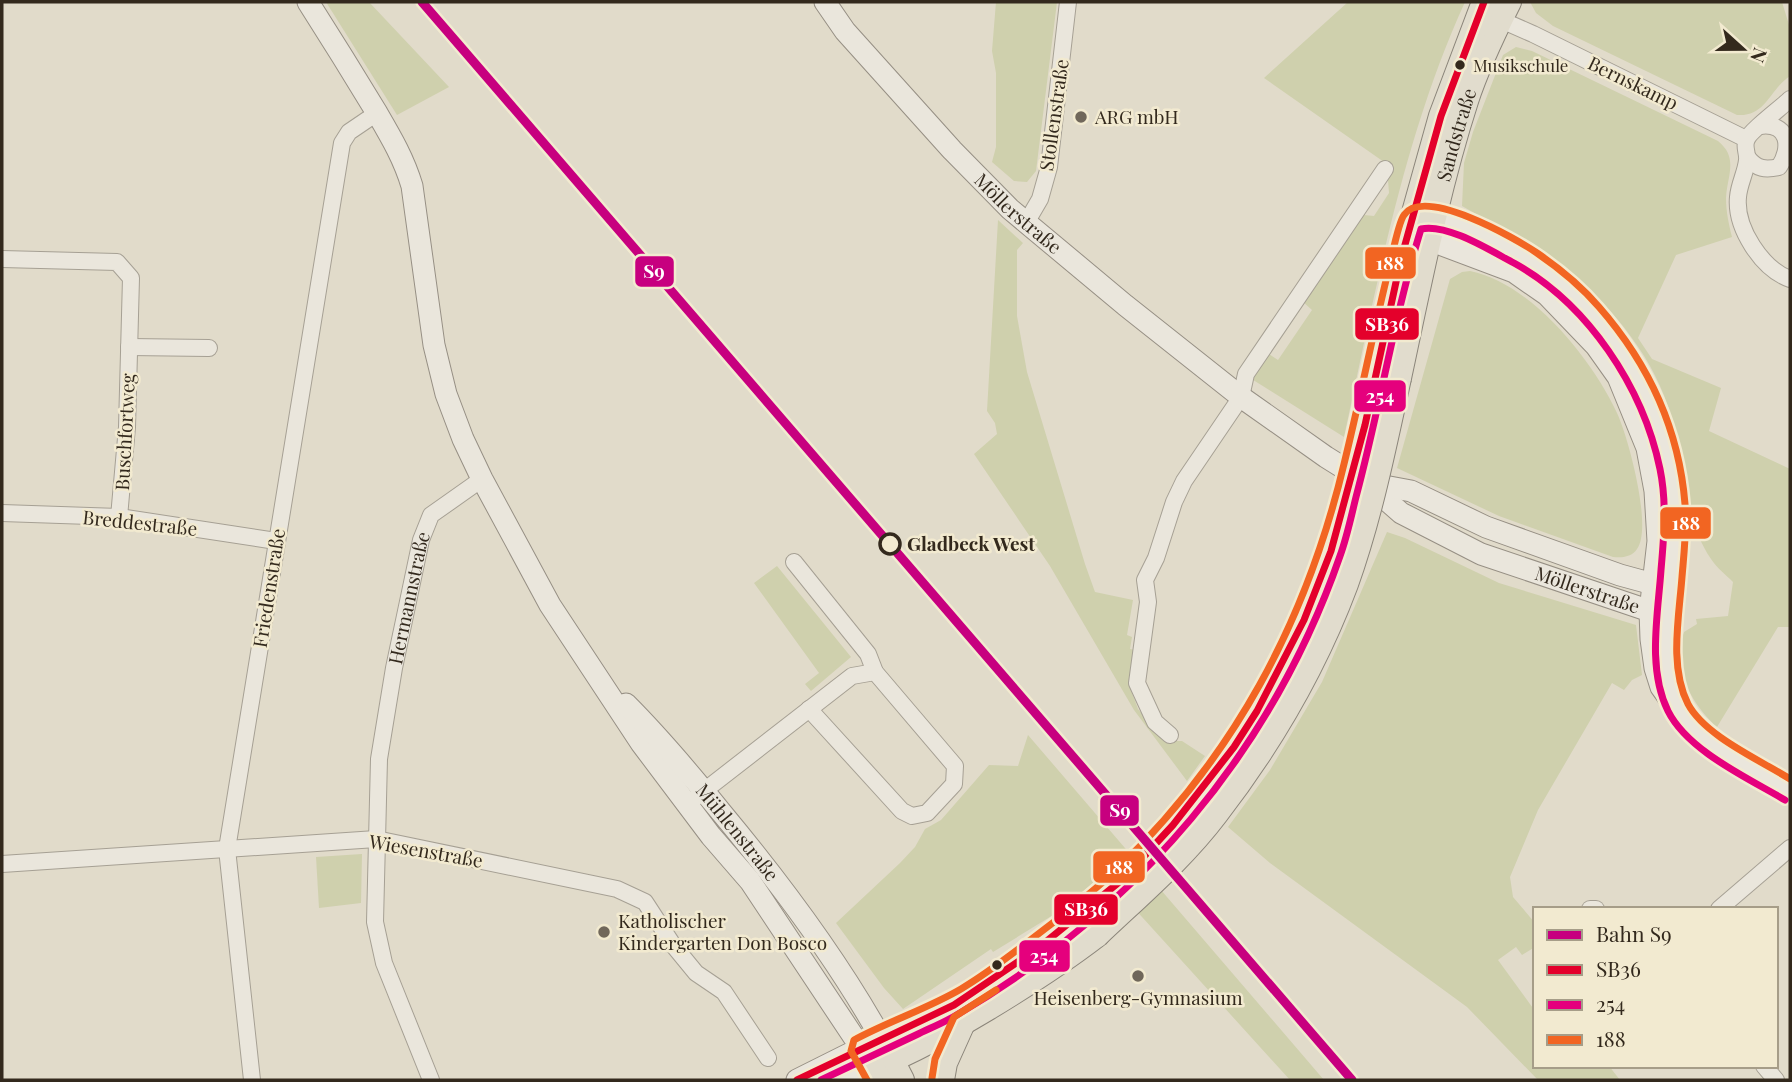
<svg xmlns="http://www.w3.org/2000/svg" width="1792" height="1082" font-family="'Playfair Display',serif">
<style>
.green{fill:#cfd0ad}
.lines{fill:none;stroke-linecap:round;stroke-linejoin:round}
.street-casing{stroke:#a6a094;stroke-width:18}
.secondary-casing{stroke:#968f84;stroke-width:23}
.primary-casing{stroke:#8b857a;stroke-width:26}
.street{stroke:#eae6dc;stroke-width:16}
.secondary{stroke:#eae6dc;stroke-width:21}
.primary{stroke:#e1dccd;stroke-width:24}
.primary-bridge-casing{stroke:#8b857a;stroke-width:26;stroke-linecap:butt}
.primary-bridge{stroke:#e1dccd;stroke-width:24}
.bus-1-casing{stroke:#f2ead0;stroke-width:12}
.bus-2-casing{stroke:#f2ead0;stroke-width:12}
.bus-3-casing{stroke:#f2ead0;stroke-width:12}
.bus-1{stroke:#e4002b;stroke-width:7}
.bus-2{stroke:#e5007d;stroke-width:7}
.bus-3{stroke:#f26522;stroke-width:7}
.rail-1-casing{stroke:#f2ead0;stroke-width:14}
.rail-1{stroke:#c7007f;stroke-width:9}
.bus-dot{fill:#33291d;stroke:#f2ead0;stroke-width:2.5}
.poi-dot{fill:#70675a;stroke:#f2ead0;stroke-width:2.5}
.stop-dot{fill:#f2ead0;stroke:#33291d;stroke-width:3.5}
.labels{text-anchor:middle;stroke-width:5;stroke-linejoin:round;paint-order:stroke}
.bus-label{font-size:17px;fill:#33291d;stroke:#f2ead0;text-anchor:start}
.street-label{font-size:19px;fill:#33291d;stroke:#f2ead0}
.poi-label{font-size:19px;fill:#33291d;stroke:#f2ead0;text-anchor:start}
.stop-label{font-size:19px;font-weight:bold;fill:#33291d;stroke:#f2ead0;text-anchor:start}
.line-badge{stroke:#f2ead0;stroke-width:2.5}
.badge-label{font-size:19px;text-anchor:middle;font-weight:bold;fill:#fff}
</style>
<rect width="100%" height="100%" fill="#e1dbca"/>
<g class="green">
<path d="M326 2H369L449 87 397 115Z"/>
<path d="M996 2H1057L1036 171 1027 182 1014 181 992 162 996 147V73L992 51Z"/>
<path d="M1348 2H1465C1402 140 1376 290 1344 437L1250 378 1266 352 1278 360 1312 310 1302 301 1361 217 1364 215 1374 216 1389 193 1388 180 1394 169 1264 78Z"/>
<path d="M1530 2H1782L1790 28V76C1769 90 1766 117 1737 115L1553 26 1536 13Z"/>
<path d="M1516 47 1532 51 1561 65 1718 141C1739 158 1727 176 1726 198 1726 212 1729 225 1732 237L1676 255 1638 338 1652 359 1721 388 1709 431 1790 469V627H1778L1717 727C1692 705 1670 666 1684 632L1697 624 1696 619 1728 616 1733 582C1726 575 1717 568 1711 559 1683 518 1684 462 1671 416 1656 361 1614 308 1570 274 1537 247 1498 227 1462 206L1464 163 1473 132 1503 55Z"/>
<path d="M998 220 1023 243 1017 250V316L1027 372 1085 564 1095 592 1133 600 1127 635 1132 637 1130 649 1135 650 1130 674 1131 690 1138 709 1155 729 1169 741H1182L1205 756 1187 781 1134 710 1050 566 974 454 997 434 995 423 987 411Z"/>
<path d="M1470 271C1531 283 1592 359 1617 413 1628 436 1653 528 1637 549 1632 557 1622 558 1613 557L1499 516 1397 468 1450 279 1462 272Z"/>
<path d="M1387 532 1405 538 1499 583 1636 625 1642 675 1632 680 1624 690 1612 683 1538 810 1510 877 1513 897 1535 923V947L1522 955 1516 947 1498 960 1535 1011V1066H1609L1620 1080H1538L1467 1007 1270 863 1228 827 1270 770 1322 682Z"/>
<path d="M777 566 851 657 811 691 805 684 819 673 754 583Z"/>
<path d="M1028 735 1324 1080H1290L1103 874 1063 909 993 952 991 949 903 1009 884 988 836 923 900 863 915 847 925 829 941 820 989 765 1018 766Z"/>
<path d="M362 854 361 903 319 908 316 857Z"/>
</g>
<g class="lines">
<defs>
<g id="street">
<path d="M1492 16 1533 34 1746 139"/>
<path d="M1790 99C1782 107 1750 131 1747 139 1743 146 1748 153 1747 160 1746 172 1739 184 1738 197 1735 228 1762 269 1790 279"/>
<path d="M1748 158C1757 169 1765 170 1779 167 1792 148 1789 122 1760 126"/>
<path d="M1026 223 1040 199 1049 167 1068 2"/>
<path d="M2 259 117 262 131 278 127 427 119 517"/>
<path d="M129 347 209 348"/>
<path d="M2 513 119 517 276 541"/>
<path d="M794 562 868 654 875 672 955 766 954 784 927 813 912 816 902 811 809 709"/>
<path d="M1170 735 1155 722 1137 683 1148 602 1145 580 1156 558 1174 502 1184 481 1241 397 1246 374 1385 169"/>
<path d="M695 798 852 676 875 672"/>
<path d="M2 864 376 839 617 889 645 902 673 945 696 973 724 992 768 1058"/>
<path d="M1590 909H1596"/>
<path d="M1719 909 1790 848"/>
<path d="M1764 1066 1776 1080"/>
<path d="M252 1080 227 849 342 143 349 132 377 113"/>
<path id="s1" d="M431 1080 384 963 375 922 379 759 394 668 421 540 431 515 482 479"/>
</g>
<g id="secondary">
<path d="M308 2C331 38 354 75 377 113 391 137 404 159 412 186L434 345 446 394 463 439 482 479 550 605 641 743 711 836 750 881 861 1048 797 1080"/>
<path id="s2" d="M825 2 845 31 952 150 1010 209 1125 305 1241 397 1326 457 1366 482 1401 513 1481 554 1650 611 1661 605"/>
<path d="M1368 483 1411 491 1486 527 1620 575 1653 584 1661 592"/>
<path id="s3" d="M626 704C660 738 691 775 721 812 780 883 836 957 881 1038"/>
<path d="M1676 705C1662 646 1673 589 1674 530 1677 421 1619 320 1529 261 1515 251 1448 216 1433 216 1427 216 1419 219 1413 220L1429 240 1514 272 1547 295 1596 346 1618 377 1647 448 1655 491 1658 541 1650 611 1651 639 1655 668 1661 687 1683 718 1704 737 1790 791"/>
<path d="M842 1080 872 1068"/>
</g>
<g id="primary">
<path id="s4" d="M1399 378C1419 285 1437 191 1466 101 1477 67 1493 34 1509 2"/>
<path d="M1365 425 1401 259 1441 116 1484 2"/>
<path d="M884 1045 902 1080"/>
<path d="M872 1068C913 1052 951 1030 988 1008 1026 985 1062 962 1097 935"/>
<path d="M879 1080 861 1048 954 1005 1003 973 1072 920"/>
<path d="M942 1080 945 1063 963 1023"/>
</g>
</defs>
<use href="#street" class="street-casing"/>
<use href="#secondary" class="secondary-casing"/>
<use href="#primary" class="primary-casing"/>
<use href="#street" class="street"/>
<use href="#secondary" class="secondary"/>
<use href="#primary" class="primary"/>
<defs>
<g id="primary-bridge">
<path d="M1072 920C1171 841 1256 736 1305 619 1331 556 1349 491 1365 425"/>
<path d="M1097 935C1138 896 1182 859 1216 814 1270 744 1315 667 1346 584 1370 517 1384 447 1399 378"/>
</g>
</defs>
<use href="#primary-bridge" class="primary-bridge-casing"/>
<use href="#primary-bridge" class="primary-bridge"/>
<defs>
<path id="bus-1" d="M797 1080 954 1005 1037 949 1123 879 1173 825 1234 747 1257 711 1304 620 1331 551 1365 425 1401 259 1441 116 1484 2"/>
<path id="bus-2" d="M821 1080C852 1065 884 1050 916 1035 930 1028 946 1022 960 1013 1138 908 1272 752 1340 556 1347 537 1351 517 1356 497 1380 408 1394 317 1421 229 1447 223 1491 251 1514 263 1588 304 1643 387 1660 469 1667 503 1664 536 1661 570 1658 614 1647 669 1668 711 1688 751 1748 778 1785 800"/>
<g id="bus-3">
<path d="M932 1078 935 1059 954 1017 996 990"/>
<path d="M867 1080 851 1051 854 1040C889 1021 927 1009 961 989 993 970 1021 947 1050 925 1072 908 1094 891 1114 872 1233 759 1306 623 1344 464 1360 399 1373 333 1389 268 1392 257 1398 223 1404 215 1424 186 1515 238 1537 253 1559 268 1581 286 1599 307 1648 363 1679 429 1685 504 1687 528 1684 553 1682 577 1679 617 1669 667 1688 704 1705 736 1760 760 1790 779"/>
</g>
</defs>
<use href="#bus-1" class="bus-1-casing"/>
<use href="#bus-2" class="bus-2-casing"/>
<use href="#bus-3" class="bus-3-casing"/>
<use href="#bus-1" class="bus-1"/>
<use href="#bus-2" class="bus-2"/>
<use href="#bus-3" class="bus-3"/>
<defs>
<path id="rail-1" d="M422 2 1352 1080"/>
</defs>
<use href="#rail-1" class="rail-1-casing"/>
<use href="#rail-1" class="rail-1"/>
</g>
<g class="bus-dot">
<circle cx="1460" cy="65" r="6"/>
<circle cx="997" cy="965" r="6"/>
</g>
<g class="poi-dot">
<circle cx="1081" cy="117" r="7"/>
<circle cx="604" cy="932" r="7"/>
<circle cx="1138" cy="976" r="7"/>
</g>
<circle class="stop-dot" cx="890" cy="544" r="10"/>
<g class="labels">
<g class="bus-label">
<text x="1473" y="72">Musikschule</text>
</g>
<g class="street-label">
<text transform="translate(1633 83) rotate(26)" y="7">Bernskamp</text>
<text transform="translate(1054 115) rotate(-82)" y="7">Stollenstraße</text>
<text dy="7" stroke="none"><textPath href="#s4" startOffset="250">Sandstraße</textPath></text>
<text dy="7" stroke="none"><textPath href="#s2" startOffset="287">Möllerstraße</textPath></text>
<text transform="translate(125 432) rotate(-87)" y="7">Buschfortweg</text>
<text transform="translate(140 523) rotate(6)" y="7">Breddestraße</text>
<text transform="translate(269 588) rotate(-81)" y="7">Friedenstraße</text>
<text dy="7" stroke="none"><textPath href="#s2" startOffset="976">Möllerstraße</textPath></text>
<text dy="7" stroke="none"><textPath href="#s1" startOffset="495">Hermannstraße</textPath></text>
<text dy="7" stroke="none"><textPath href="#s3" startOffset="170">Mühlenstraße</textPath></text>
<text transform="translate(426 851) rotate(10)" y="7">Wiesenstraße</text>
</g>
<g class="poi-label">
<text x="1095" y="124">ARG mbH</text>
<text x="618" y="928">Katholischer<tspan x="618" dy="22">Kindergarten Don Bosco</tspan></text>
<text x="1138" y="1005" text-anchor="middle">Heisenberg-Gymnasium</text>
</g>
<g class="stop-label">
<text x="907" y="551">Gladbeck West</text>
</g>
</g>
<g class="line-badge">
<rect x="1364" y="246" width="53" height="34" rx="7" fill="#f26522"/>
<rect x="634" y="255" width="41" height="33" rx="7" fill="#c7007f"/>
<rect x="1354" y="307" width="66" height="34" rx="7" fill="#e4002b"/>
<rect x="1353" y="379" width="54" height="34" rx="7" fill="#e5007d"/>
<rect x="1659" y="506" width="53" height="34" rx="7" fill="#f26522"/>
<rect x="1099" y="794" width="41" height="33" rx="7" fill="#c7007f"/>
<rect x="1092" y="850" width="54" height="34" rx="7" fill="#f26522"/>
<rect x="1053" y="893" width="66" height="33" rx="7" fill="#e4002b"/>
<rect x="1018" y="939" width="53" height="34" rx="7" fill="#e5007d"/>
</g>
<g class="badge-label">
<text x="1390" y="270">188</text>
<text x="654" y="278">S9</text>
<text x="1387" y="331">SB36</text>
<text x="1380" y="403">254</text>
<text x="1686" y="530">188</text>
<text x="1120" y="817">S9</text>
<text x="1119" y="874">188</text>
<text x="1086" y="916">SB36</text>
<text x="1044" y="963">254</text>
</g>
<rect width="1792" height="1082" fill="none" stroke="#33291d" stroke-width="7"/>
<rect x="1533" y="907" width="245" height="161" fill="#f2ead0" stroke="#a69d88" stroke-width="2"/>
<rect x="1547" y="930" width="35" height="10" fill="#c7007f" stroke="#a69d88" stroke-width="2"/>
<text x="1596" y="942" font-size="21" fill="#33291d">Bahn S9</text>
<rect x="1547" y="965" width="35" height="10" fill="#e4002b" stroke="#a69d88" stroke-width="2"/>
<text x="1596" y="977" font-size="21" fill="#33291d">SB36</text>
<rect x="1547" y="1000" width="35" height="10" fill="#e5007d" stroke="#a69d88" stroke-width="2"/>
<text x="1596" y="1012" font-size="21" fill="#33291d">254</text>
<rect x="1547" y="1035" width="35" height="10" fill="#f26522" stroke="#a69d88" stroke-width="2"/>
<text x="1596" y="1047" font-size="21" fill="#33291d">188</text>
<g transform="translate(1743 49) rotate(111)" stroke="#f2ead0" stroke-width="5" paint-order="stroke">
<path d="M0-5L12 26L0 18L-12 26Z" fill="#33291d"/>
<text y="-10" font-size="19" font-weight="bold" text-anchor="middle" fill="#33291d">N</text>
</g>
</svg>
